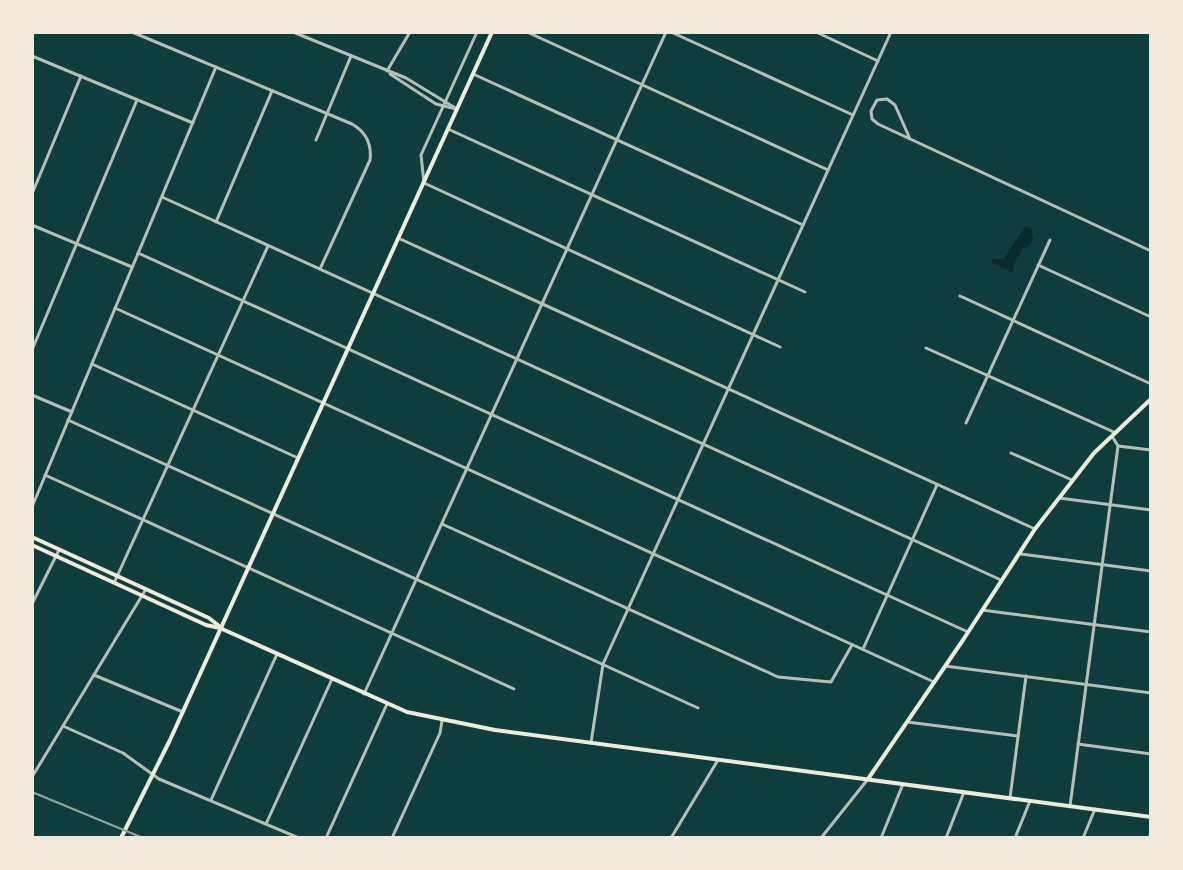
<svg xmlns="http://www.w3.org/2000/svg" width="1183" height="870" font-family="'PT Sans',sans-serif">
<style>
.water{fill:#0a2a2b}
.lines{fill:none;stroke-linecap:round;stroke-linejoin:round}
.minor{stroke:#b8beb3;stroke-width:3}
.tertiary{stroke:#b8beb3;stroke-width:3}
.secondary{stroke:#f1e9da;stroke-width:4}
.primary{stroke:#f1e9da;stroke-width:4}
.rail{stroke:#97a49c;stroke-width:2}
</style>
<rect width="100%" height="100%" fill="#0f3d3e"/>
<path class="water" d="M1025 226 1031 228 1033 239 1029 247 1023 248 1014 264 1013 273 991 262 992 259H1004Z"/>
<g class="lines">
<g class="minor">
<path d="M132 32 352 124C366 132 372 143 370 160L320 269"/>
<path d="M293 32 406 78 457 109"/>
<path d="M477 32 421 155 424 183 780 347"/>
<path d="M527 32 828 170"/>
<path d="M671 32 853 115"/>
<path d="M816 32 878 61"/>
<path d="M32 56 193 123"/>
<path d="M387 71 410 32"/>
<path d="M390 74 436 104 456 109"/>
<path d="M473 74 803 225"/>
<path d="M448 129 805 292"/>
<path d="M910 139 895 105 887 99 877 100 871 111 872 119 878 124 1151 251"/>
<path d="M316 140 351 56"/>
<path d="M32 194 81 76"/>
<path d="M162 197 1001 580"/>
<path d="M216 222 272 91"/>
<path d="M32 225 132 267"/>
<path d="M398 238 1035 529"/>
<path d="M138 253 968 632"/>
<path d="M1038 265 1151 317"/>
<path d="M960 296 1151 384"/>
<path d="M115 308 934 682"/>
<path d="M926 348 1116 433"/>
<path d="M32 350 137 100"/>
<path d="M92 364 298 458"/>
<path d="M32 395 72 412"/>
<path d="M68 420 698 708"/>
<path d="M966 423 1050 240"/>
<path d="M1118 446 1151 450"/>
<path d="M1011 453 1072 480"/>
<path d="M45 475 514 689"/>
<path d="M1059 498 1151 510"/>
<path d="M32 507 216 67"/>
<path d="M442 524 778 677 831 682 852 645"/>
<path d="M1021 554 1151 571"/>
<path d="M114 583 268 246"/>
<path d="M32 604 59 550"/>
<path d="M982 610 1151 632"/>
<path d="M863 649 937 485"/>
<path d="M945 666 1151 693"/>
<path d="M94 675 183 712"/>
<path d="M364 694 666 32"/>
<path d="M907 722 1018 736"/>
<path d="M63 726 123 753 159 779 299 838"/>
<path d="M591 743 603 664 891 32"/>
<path d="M1078 744 1151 754"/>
<path d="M32 777 146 589"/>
<path d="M1010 798 1026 676"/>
<path d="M211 800 277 654"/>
<path d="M1070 806 1118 446 1112 436"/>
<path d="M266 824 332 679"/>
<path d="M326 838 387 704"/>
<path d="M392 838 440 733 442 721"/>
<path d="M671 838 718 760"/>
<path d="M881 838 903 784"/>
<path d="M946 838 964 792"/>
<path d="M1015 838 1030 801"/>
<path d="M1083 838 1095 809"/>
<path d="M1149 838 1151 833"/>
</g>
<path class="tertiary" d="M821 838 868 779"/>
<g class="secondary">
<path d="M868 779 963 640 1035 529 1094 453 1151 399"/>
<path d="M121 838 170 740 492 32"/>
</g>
<g class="primary">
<path d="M32 537 209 618 219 626"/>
<path d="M32 545 206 625 220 628 407 712 495 730 1151 817"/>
</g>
<path class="rail" d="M32 792 143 838"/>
</g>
<rect width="1183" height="870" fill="none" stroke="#f1e9da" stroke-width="68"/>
</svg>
